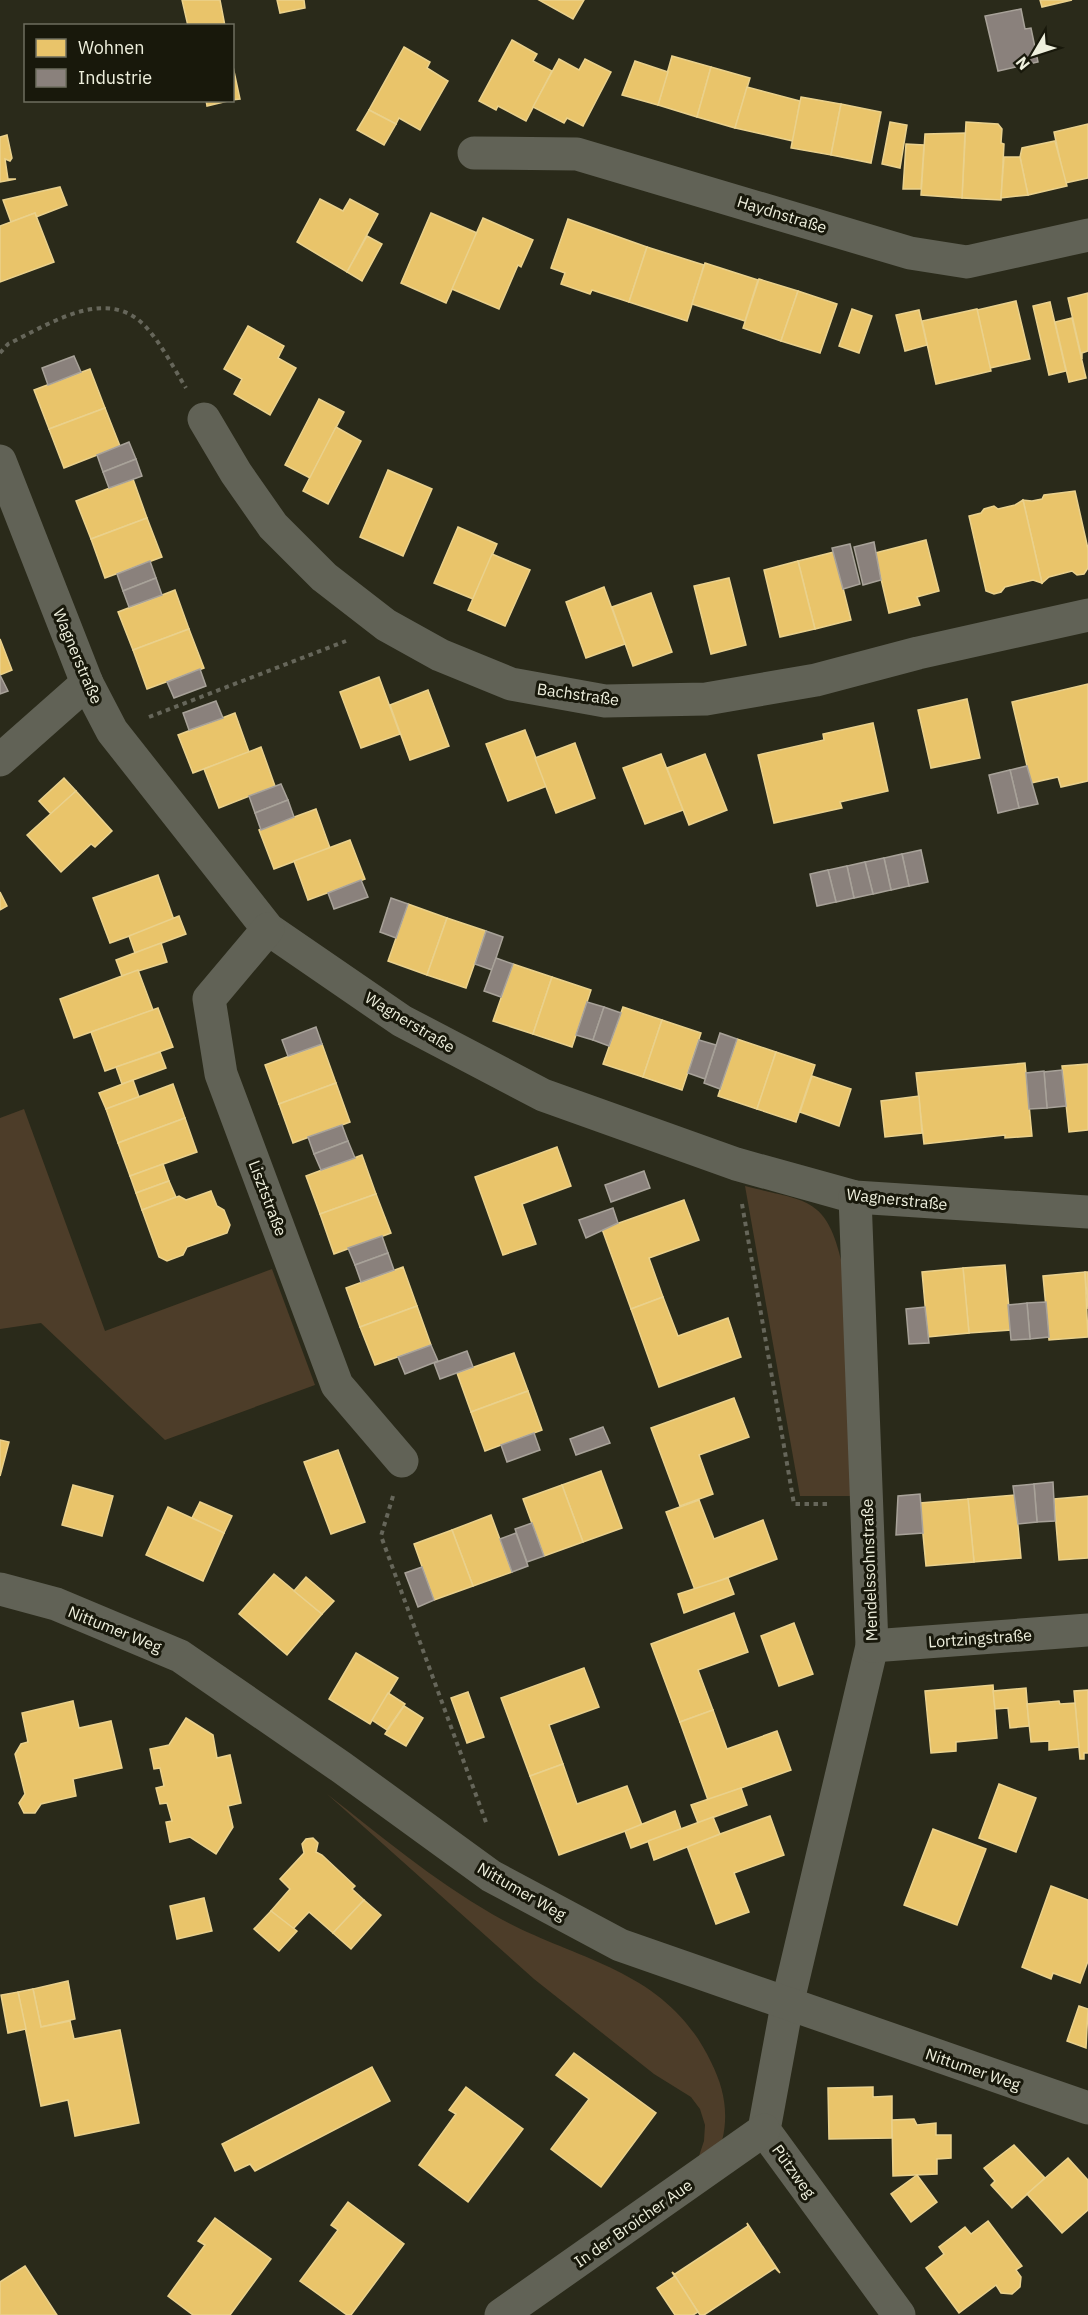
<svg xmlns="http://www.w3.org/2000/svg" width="1088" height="2315" font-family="'IBM Plex Sans',sans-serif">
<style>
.green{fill:#4d3d29}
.homes{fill:#e9c46a;stroke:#ead18c;stroke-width:1.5}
.industry{fill:#8a817c;stroke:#a8a299;stroke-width:1.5}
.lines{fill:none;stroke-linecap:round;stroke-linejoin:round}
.path{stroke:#66665a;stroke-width:4;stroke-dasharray:4.5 4.5;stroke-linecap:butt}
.minor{stroke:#616256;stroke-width:33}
.labels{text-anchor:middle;stroke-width:6;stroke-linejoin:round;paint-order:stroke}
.street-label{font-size:16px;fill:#eeefdd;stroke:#18180b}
</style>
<rect width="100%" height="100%" fill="#2a2a1a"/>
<g class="green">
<path d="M24 1109 105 1331 272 1269 315 1385 165 1440 41 1323 0 1329V1118Z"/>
<path d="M745 1186C806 1202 826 1195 842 1263L853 1496H800Z"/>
<path d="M327 1794C381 1836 433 1880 492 1914 575 1962 665 1966 711 2062 724 2088 729 2113 722 2141L699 2156 704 2141 705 2125 700 2109 691 2097 654 2074 534 1979Z"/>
</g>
<g class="homes">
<path d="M182 0H220L225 26H188Z"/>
<path d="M277 0H304L305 8 280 13Z"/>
<path d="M539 0H584L573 19Z"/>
<path d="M1040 0H1072L1042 7Z"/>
<path d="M512 40 537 54 533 61 552 71 526 121 498 106 496 110 479 101Z"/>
<path d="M404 47 430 62 427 68 448 81 420 130 399 118 396 124 369 110Z"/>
<path d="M672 56 711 67 697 117 658 105Z"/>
<path d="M559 59 579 70 585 59 611 72 583 126 567 118 564 123 533 107Z"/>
<path d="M635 61 668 72 658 105 622 95Z"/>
<path d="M232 62 240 99 232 100Z"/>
<path d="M711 67 750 78 735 128 697 117Z"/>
<path d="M747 87 800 101 793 141 735 128Z"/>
<path d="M801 97 841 104 831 155 791 148Z"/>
<path d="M206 100H232L207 106Z"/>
<path d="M841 104 881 112 871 163 831 155Z"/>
<path d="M369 110 396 124 384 145 357 130Z"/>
<path d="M890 122 907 125 900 168 882 164Z"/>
<path d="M966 122 998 124 1002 129 1001 143 1004 144 1001 200 962 198Z"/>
<path d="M1088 124V178L1065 183 1054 132Z"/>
<path d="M965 133 962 198 921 195 925 134Z"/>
<path d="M7 135 12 158 10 161 5 159 8 179H16L0 182V137Z"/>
<path d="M1055 141 1067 186 1028 195 1020 157 1022 148Z"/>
<path d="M906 144 924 145 921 189H903Z"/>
<path d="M1004 157H1020L1028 195 1001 198Z"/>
<path d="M60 187 67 205 36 217 35 213 11 222 3 200Z"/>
<path d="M320 199 343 211 350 199 378 214 347 272 297 242Z"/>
<path d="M35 213 54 262 0 282V226Z"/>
<path d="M431 213 477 233 446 303 401 283Z"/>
<path d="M483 218 533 240 521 267 518 265 499 309 452 289Z"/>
<path d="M568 219 647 247 629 302 592 290 590 294 561 284 565 273 551 268Z"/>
<path d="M367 236 382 244 362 281 347 272Z"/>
<path d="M647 247 704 265 687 321 629 302Z"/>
<path d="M705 263 758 280 745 321 692 304Z"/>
<path d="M759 279 798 291 781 341 743 328Z"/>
<path d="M798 291 837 304 820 353 781 341Z"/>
<path d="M1088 293V351L1082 353V359L1068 298Z"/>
<path d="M1016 301 1030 359 990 368 977 310Z"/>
<path d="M1050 302 1066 371 1049 375 1033 306Z"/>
<path d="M852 309 872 316 859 353 839 346Z"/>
<path d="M977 309 991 371 936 384 922 321Z"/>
<path d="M919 310 927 345 905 351 896 315Z"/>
<path d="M1072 318 1086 378 1069 382 1055 322Z"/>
<path d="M248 326 284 346 278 358 296 368 270 415 234 394 242 379 224 369Z"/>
<path d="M90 369 105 408 49 429 34 390Z"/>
<path d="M319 399 344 412 310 478 285 465Z"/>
<path d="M105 408 120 446 64 468 49 429Z"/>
<path d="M336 427 361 441 328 504 303 491Z"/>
<path d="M388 470 432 489 403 556 360 537Z"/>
<path d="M133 479 147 518 91 539 76 501Z"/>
<path d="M1075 491 1088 549V568L1084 574 1077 575 1072 571 1049 577 1042 583 1023 500 1032 501 1042 499 1044 495Z"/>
<path d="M1023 500 1042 583 1033 580 1005 587 1001 592 994 594 986 591 969 516 981 513 984 509 994 506 998 509 1015 505Z"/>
<path d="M147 518 162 557 105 578 91 539Z"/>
<path d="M458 527 497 544 473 599 434 583Z"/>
<path d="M926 540 939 591 917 597 920 605 889 613 875 553Z"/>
<path d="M834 552 851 620 815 629 798 561Z"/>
<path d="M492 554 530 570 505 626 468 610Z"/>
<path d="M798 561 815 629 780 637 764 570Z"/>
<path d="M729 578 746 645 711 654 694 586Z"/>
<path d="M604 587 625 644 586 658 566 602Z"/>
<path d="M175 590 189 629 133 650 118 612Z"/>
<path d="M651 593 672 652 633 666 612 607Z"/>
<path d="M189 629 204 668 147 689 133 650Z"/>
<path d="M0 639 12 670 0 675Z"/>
<path d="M379 677 400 734 361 748 340 692Z"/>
<path d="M1088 684V781L1061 787 1058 777 1031 783 1012 702Z"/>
<path d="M428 690 449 746 410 760 390 705Z"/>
<path d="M967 699 980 758 931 768 918 710Z"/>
<path d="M235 713 249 752 193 773 178 735Z"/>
<path d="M873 723 888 791 840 802 842 808 774 823 758 755 824 740 823 734Z"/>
<path d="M525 730 547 786 508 801 486 744Z"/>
<path d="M575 743 595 798 556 813 535 758Z"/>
<path d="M261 747 275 786 219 808 204 769Z"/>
<path d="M661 754 683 810 645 824 623 768Z"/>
<path d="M705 754 727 810 689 825 667 768Z"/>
<path d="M64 778 76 791 51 814 39 801Z"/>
<path d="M76 791 112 831 95 847 91 844 61 872 27 835Z"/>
<path d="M316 809 330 848 274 869 259 830Z"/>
<path d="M350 840 365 879 308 900 294 861Z"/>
<path d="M158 875 174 920 110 943 93 898Z"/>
<path d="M0 892 7 906 0 910Z"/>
<path d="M408 904 447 918 427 975 388 961Z"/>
<path d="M179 916 186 934 135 953 129 936Z"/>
<path d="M447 918 486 931 466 988 427 975Z"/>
<path d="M161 943 167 962 122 976 116 960Z"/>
<path d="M513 964 552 977 533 1034 493 1021Z"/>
<path d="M138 970 153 1010 74 1038 60 999Z"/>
<path d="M552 977 591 990 572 1047 533 1034Z"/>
<path d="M623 1007 662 1020 643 1077 603 1064Z"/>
<path d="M158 1008 173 1047 105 1071 91 1032Z"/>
<path d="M662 1020 701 1033 682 1090 643 1077Z"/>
<path d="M737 1039 776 1052 757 1109 718 1096Z"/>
<path d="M322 1044 336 1083 279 1104 265 1065Z"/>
<path d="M160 1052 166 1068 122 1084 116 1067Z"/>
<path d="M776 1052 815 1065 796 1122 757 1109Z"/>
<path d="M1025 1063 1032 1136 1005 1138V1135L924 1144 916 1073Z"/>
<path d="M1088 1064V1130L1069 1132 1062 1066Z"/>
<path d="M812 1076 851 1089 839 1126 800 1112Z"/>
<path d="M133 1080 139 1097 106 1109 99 1093Z"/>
<path d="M336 1083 350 1122 293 1143 279 1104Z"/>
<path d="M173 1084 185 1118 118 1143 106 1109Z"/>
<path d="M919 1096 922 1133 885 1137 881 1101Z"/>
<path d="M185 1118 197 1152 130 1176 118 1143Z"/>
<path d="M557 1147 571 1186 522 1204 536 1244 503 1255 475 1177Z"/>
<path d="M362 1155 376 1194 320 1214 306 1176Z"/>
<path d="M163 1164 169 1181 136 1193 130 1176Z"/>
<path d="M169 1181 176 1197 142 1210 136 1193Z"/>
<path d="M211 1191 217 1206 224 1210 230 1225 227 1233 187 1247 183 1255 167 1261 159 1257 142 1210 179 1196 186 1200Z"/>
<path d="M376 1194 391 1233 334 1254 320 1214Z"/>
<path d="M684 1200 699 1240 649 1258 663 1297 631 1309 602 1229Z"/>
<path d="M1005 1265 1011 1330 969 1333 963 1268Z"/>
<path d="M403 1267 417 1306 360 1327 346 1288Z"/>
<path d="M963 1268 969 1333 928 1337 922 1272Z"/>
<path d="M1085 1272 1088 1337 1049 1340 1043 1276Z"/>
<path d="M1085 1272H1088V1309Z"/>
<path d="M663 1297 678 1336 728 1318 741 1357 659 1387 631 1309Z"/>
<path d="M417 1306 431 1345 375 1365 360 1327Z"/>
<path d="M514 1353 528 1391 471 1412 457 1373Z"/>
<path d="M528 1391 542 1430 485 1451 471 1412Z"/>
<path d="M734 1398 749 1437 699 1455 713 1494 680 1506 651 1428Z"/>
<path d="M0 1440 9 1442 0 1476Z"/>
<path d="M338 1450 365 1522 331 1534 304 1462Z"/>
<path d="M601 1471 622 1528 583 1542 562 1485Z"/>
<path d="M73 1485 113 1496 102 1536 62 1525Z"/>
<path d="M562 1485 583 1542 544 1556 523 1499Z"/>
<path d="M1015 1495 1021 1558 974 1562 968 1499Z"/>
<path d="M1088 1496V1558L1059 1560 1054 1499Z"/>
<path d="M968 1499 974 1562 926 1566 920 1503Z"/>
<path d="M699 1500 714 1539 763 1520 777 1559 695 1590 666 1512Z"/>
<path d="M200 1502 232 1516 224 1533 192 1518Z"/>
<path d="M168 1507 224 1533 203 1581 146 1555Z"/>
<path d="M491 1515 512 1572 473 1586 452 1530Z"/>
<path d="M452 1530 473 1586 434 1600 414 1544Z"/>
<path d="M274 1574 322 1614 287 1655 239 1614Z"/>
<path d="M306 1577 334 1601 322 1614 294 1591Z"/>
<path d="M728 1578 734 1594 684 1613 678 1594Z"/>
<path d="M734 1613 748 1652 698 1670 713 1710 680 1722 651 1644Z"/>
<path d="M794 1623 813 1674 779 1686 761 1636Z"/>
<path d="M356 1653 398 1678 370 1724 329 1699Z"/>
<path d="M584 1668 599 1707 549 1725 563 1764 530 1776 501 1698Z"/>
<path d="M993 1685 997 1738 956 1742V1751L931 1753 925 1691Z"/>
<path d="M1026 1688 1029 1726 1010 1728 1008 1708 995 1709 993 1691Z"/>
<path d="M1088 1690V1753H1084V1759H1080L1074 1691Z"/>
<path d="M468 1692 484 1737 467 1743 451 1698Z"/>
<path d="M388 1693 405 1704 387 1730 372 1720Z"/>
<path d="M73 1701 79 1728 111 1721 122 1768 73 1779 76 1796 41 1804 35 1813H24L19 1803 25 1794 15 1754 21 1744 28 1742 22 1713Z"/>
<path d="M1059 1701 1060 1704 1075 1703 1079 1747 1049 1750V1741L1031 1742 1027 1704Z"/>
<path d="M404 1706 423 1718 406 1746 385 1734Z"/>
<path d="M713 1710 727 1749 777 1731 791 1770 708 1800 680 1722Z"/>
<path d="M186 1718 213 1735 217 1758 230 1755 241 1803 228 1806 233 1827 216 1854 190 1837 170 1842 166 1822 172 1821 167 1803 160 1804 156 1788 164 1786 160 1768 154 1769 150 1749 169 1745Z"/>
<path d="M563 1764 577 1804 627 1786 642 1825 559 1855 530 1776Z"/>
<path d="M999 1784 1036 1798 1016 1852 979 1838Z"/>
<path d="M741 1788 747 1805 698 1823 691 1805Z"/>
<path d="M675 1811 681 1829 631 1848 625 1831Z"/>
<path d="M770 1816 784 1855 734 1873 749 1912 716 1924 687 1846Z"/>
<path d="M713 1817 720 1834 654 1860 648 1841Z"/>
<path d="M933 1829 986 1849 957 1925 904 1905Z"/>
<path d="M313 1838 318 1843 316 1852 322 1855 355 1886 352 1889 364 1900 333 1933 309 1912 293 1929 271 1911 290 1889 280 1879 304 1853 302 1844 306 1839Z"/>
<path d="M1051 1886 1088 1900V1961L1080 1983 1053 1973 1051 1979 1022 1967Z"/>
<path d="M204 1898 212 1931 177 1939 170 1906Z"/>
<path d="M364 1900 381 1915 351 1949 333 1933Z"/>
<path d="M271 1911 297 1931 279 1951 254 1929Z"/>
<path d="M68 1981 75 2019 41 2027 33 1989Z"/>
<path d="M33 1989 41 2027 70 2021 74 2039 120 2030 139 2123 75 2136 68 2100 41 2106 18 1992Z"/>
<path d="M18 1992 26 2029 8 2033 1 1995Z"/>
<path d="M1079 2006 1088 2009 1086 2048 1067 2041Z"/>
<path d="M574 2053 656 2113 601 2187 551 2149 589 2099 556 2075Z"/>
<path d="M372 2067 390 2101 255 2171 250 2164 235 2171 222 2144Z"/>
<path d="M466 2087 523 2129 468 2202 419 2165 456 2114 449 2110Z"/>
<path d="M873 2087V2097L892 2096V2138L829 2139 828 2088Z"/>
<path d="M914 2119 917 2125 936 2123V2135H951V2158L937 2159V2174L893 2176 892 2120Z"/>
<path d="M1014 2145 1045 2178 1012 2208 991 2185 995 2181 984 2168Z"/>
<path d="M1068 2158 1088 2180V2210L1062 2233 1027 2194Z"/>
<path d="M917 2175 937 2202 911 2222 891 2194Z"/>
<path d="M348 2202 404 2244 351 2315H347L300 2281 338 2230 331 2225Z"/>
<path d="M215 2218 271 2259 230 2315H193L168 2296 205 2245 198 2241Z"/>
<path d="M988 2221 1022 2266 1016 2270 1021 2277 1020 2287 1012 2294 1001 2293 996 2285 959 2313 926 2268 944 2254 939 2247 965 2227 971 2234Z"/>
<path d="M747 2223 780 2273 775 2268 704 2315H700L672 2272 675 2274 748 2226Z"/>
<path d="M25 2266 57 2315H0V2282Z"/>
<path d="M675 2276 698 2312 693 2315H675L657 2288Z"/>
</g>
<g class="industry">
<path d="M1021 9 1025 29 1031 28 1038 62 998 71 985 16Z"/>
<path d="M74 356 81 372 48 385 42 368Z"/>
<path d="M129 442 136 459 103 472 97 455Z"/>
<path d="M136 459 142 476 109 488 103 472Z"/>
<path d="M874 542 881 580 863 585 854 547Z"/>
<path d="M850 544 860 584 843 589 832 548Z"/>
<path d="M150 561 156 578 123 591 117 574Z"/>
<path d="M156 578 162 595 129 607 123 591Z"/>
<path d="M200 669 206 686 174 698 167 682Z"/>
<path d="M0 675 8 691 0 694Z"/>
<path d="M216 701 223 718 189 730 183 713Z"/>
<path d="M1027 766 1038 804 1019 808 1010 770Z"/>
<path d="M1010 770 1019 808 998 813 989 775Z"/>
<path d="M281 784 288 800 255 813 249 796Z"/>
<path d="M288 800 294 817 261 830 255 813Z"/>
<path d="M921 850 928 882 909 886 902 854Z"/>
<path d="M902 854 909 886 891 890 884 858Z"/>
<path d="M884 858 891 890 873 894 865 862Z"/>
<path d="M865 862 873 894 854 898 847 866Z"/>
<path d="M847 866 854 898 836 902 828 870Z"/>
<path d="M828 870 836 902 817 906 810 874Z"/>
<path d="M361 880 368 897 334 909 328 893Z"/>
<path d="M391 898 408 904 396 938 380 932Z"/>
<path d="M486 931 503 937 492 970 475 964Z"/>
<path d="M496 958 513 964 501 997 484 991Z"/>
<path d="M587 1002 604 1007 593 1040 576 1035Z"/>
<path d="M604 1007 621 1013 609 1046 593 1040Z"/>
<path d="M316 1027 322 1044 288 1056 282 1040Z"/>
<path d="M720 1033 737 1039 720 1089 704 1083Z"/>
<path d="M699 1040 716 1045 705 1079 688 1073Z"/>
<path d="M1062 1070 1066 1106 1047 1108 1044 1072Z"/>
<path d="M1044 1071 1047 1108 1029 1109 1026 1073Z"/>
<path d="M342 1125 348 1141 314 1154 308 1137Z"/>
<path d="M348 1141 355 1158 321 1170 314 1154Z"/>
<path d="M644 1171 650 1188 611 1202 605 1185Z"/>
<path d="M613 1208 618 1223 586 1238 579 1220Z"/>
<path d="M382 1236 388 1253 355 1265 348 1248Z"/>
<path d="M388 1253 394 1270 361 1282 355 1265Z"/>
<path d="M1046 1302 1049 1337 1030 1339 1027 1303Z"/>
<path d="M1027 1303 1030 1339 1011 1340 1008 1305Z"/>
<path d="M925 1307 929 1343 909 1344 906 1309Z"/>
<path d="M431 1345 438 1361 405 1374 398 1357Z"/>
<path d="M467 1351 473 1367 440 1379 434 1363Z"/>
<path d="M603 1427 610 1443 576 1455 570 1439Z"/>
<path d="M534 1433 540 1450 507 1462 501 1445Z"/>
<path d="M1053 1482 1055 1521 1037 1522 1034 1484Z"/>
<path d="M1034 1484 1037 1522 1018 1524 1013 1486Z"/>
<path d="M920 1494 923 1533 896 1535 898 1496Z"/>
<path d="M532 1523 544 1556 527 1562 515 1529Z"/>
<path d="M516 1533 528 1566 512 1572 500 1539Z"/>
<path d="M422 1567 434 1600 418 1607 405 1573Z"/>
</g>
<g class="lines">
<g class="path">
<path d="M0 353 8 344C48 325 106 285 145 326 161 343 173 367 186 388"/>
<path d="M149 717 346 641"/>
<path d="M742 1204 794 1504H830"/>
<path d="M393 1496 381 1536 487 1825"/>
</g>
<g class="minor">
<path d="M474 153 577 154 910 253 967 262 1088 235"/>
<path d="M204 419 236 473 273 526 324 577 386 625 440 655 511 684 605 701 706 699 816 680 918 653 1088 615"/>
<path d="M0 461 87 683 112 731 268 929 402 1021 543 1095 736 1164 855 1197 1088 1212"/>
<path d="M0 760 87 683"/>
<path d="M268 929 209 999 221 1074 337 1385 402 1461"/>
<path d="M855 1197 872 1646 787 2005 764 2130 899 2315"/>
<path d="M0 1589 56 1604 180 1656 341 1767 491 1876 620 1945 1088 2108"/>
<path d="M872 1646 1088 1630"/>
<path d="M501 2315 764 2130"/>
</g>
</g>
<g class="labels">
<g class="street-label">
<text transform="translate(782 214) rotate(17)" y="6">Haydnstraße</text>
<text transform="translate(78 656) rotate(67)" y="6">Wagnerstraße</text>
<text transform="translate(578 694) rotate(8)" y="6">Bachstraße</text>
<text transform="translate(410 1022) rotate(31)" y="6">Wagnerstraße</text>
<text transform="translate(268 1198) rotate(69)" y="6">Lisztstraße</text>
<text transform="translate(897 1199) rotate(6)" y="6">Wagnerstraße</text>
<text transform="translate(869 1570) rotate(-92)" y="6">Mendelssohnstraße</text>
<text transform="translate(115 1629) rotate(22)" y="6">Nittumer Weg</text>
<text transform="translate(980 1638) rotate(-4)" y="6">Lortzingstraße</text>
<text transform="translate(522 1891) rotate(30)" y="6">Nittumer Weg</text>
<text transform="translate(973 2069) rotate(19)" y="6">Nittumer Weg</text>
<text transform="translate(794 2171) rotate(54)" y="6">Pützweg</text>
<text transform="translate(633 2223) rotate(-35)" y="6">In der Broicher Aue</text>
</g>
</g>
<rect x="24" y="24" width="210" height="78" fill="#18180b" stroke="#6e6e5f" stroke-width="1.5"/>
<rect x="36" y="39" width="30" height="18" fill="#e9c46a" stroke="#6e6e5f" stroke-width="1.5"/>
<text x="78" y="54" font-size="18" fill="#eeefdd">Wohnen</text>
<rect x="36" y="69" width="30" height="18" fill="#8a817c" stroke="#6e6e5f" stroke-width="1.5"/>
<text x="78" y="84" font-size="18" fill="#eeefdd">Industrie</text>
<g transform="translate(1034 54) rotate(231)" stroke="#18180b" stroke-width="4.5" paint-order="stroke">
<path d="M0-4.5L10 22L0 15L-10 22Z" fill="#eeefdd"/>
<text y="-9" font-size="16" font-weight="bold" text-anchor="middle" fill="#eeefdd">N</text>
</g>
</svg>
